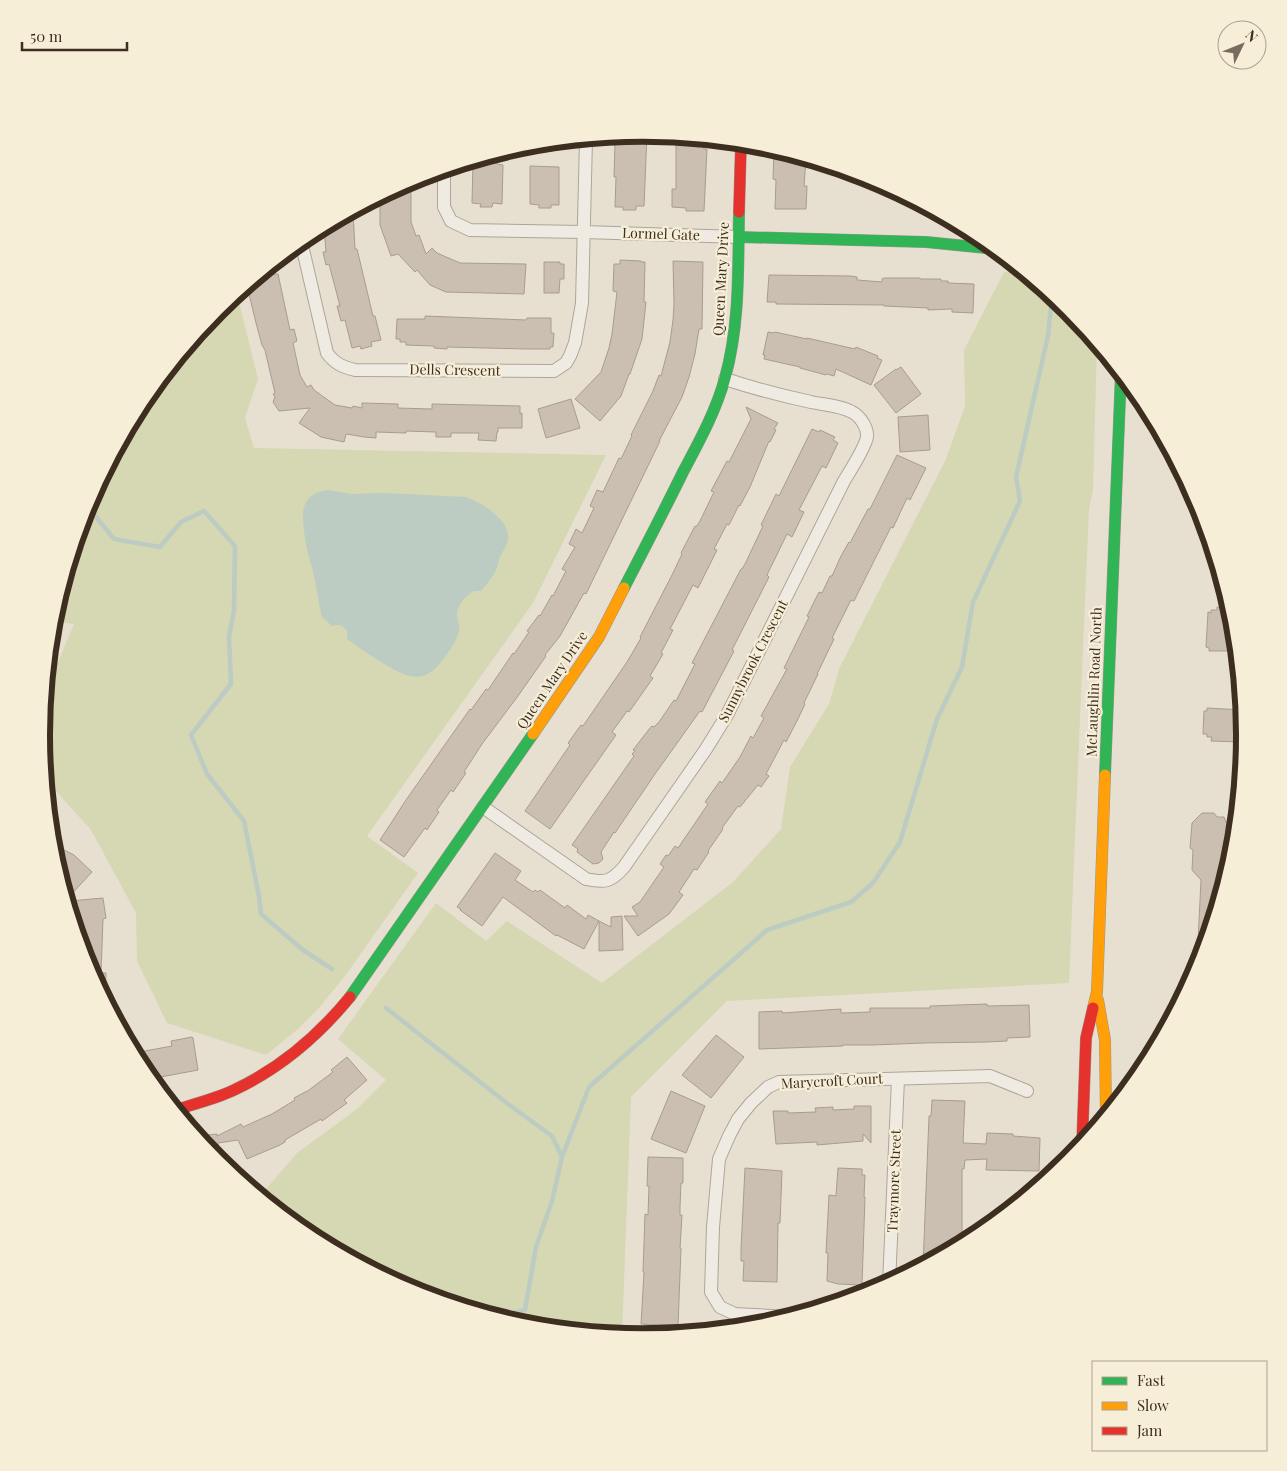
<svg xmlns="http://www.w3.org/2000/svg" width="1287" height="1471" font-family="'Playfair Display',serif">
<style>
.green{fill:#d6d7b3}
.water{fill:#bcccc2}
.lines{fill:none;stroke-linecap:round;stroke-linejoin:round}
.stream{stroke:#bcccc2;stroke-width:4.5}
.building{fill:#cbbfb2;stroke:#a89c90}
.street-casing{stroke:#ada599;stroke-width:14}
.fast-casing{stroke:#9c958a;stroke-width:12}
.slow-casing{stroke:#9c958a;stroke-width:12}
.jam-casing{stroke:#9c958a;stroke-width:12}
.street{stroke:#efebe3;stroke-width:12}
.fast{stroke:#30b455;stroke-width:11}
.slow{stroke:#ff9f0a;stroke-width:11}
.jam{stroke:#e5322d;stroke-width:11}
.labels{text-anchor:middle;stroke-width:4.5;stroke-linejoin:round;paint-order:stroke}
.street-label{font-size:14px;fill:#3d2e20;stroke:#f7eed8}
.rim{fill:none;stroke:#3d2e20;stroke-width:6}
</style>
<rect width="100%" height="100%" fill="#e7e0d1"/>
<g class="green">
<path d="M1022 271 1070 310 1097 343 1093 490 1089 509 1085 600 1069 983 727 1001 631 1097 622 1336 526 1326 413 1292 309 1236 260 1196 297 1153 357 1109 386 1080 338 1039 436 903 486 941 507 921 602 983 733 882 781 829 790 767 829 704 839 669 946 459 965 406 964 350 1004 272Z"/>
<path d="M237 294 258 379 245 418 254 448 606 455 533 603 367 836 418 873 345 976 318 1009 298 1029 266 1055 167 1023 137 961 136 913 91 830 46 780 41 735 46 691 74 624 53 621V618L87 505 143 401 218 309Z"/>
</g>
<path class="water" d="M328 490 351 494 383 493 466 497C475 500 482 504 490 510 501 519 513 530 506 546 504 550 502 553 500 557 498 562 498 567 495 572 492 578 486 585 481 591H474C466 595 457 605 457 615 457 621 460 624 459 630 457 641 451 648 445 657 426 684 411 680 386 665 372 657 360 648 347 639V632C344 625 339 624 332 626L322 617C318 602 317 587 313 572 312 566 310 562 309 557 306 548 301 515 304 507 308 495 317 491 328 490Z"/>
<g class="lines">
<g class="stream">
<path d="M93 494V513L114 539 160 547 181 522 204 511 235 546 234 610 229 637 231 684 191 735 207 774 244 821 259 896 261 914 303 950 332 969"/>
<path d="M386 1008 508 1104 552 1136 562 1157 552 1201 536 1247 525 1310 495 1317"/>
<path d="M562 1157 589 1087 767 930 851 902 873 883 900 842 937 719 962 667 973 602 1020 501 1016 477 1048 336 1052 295"/>
</g>
</g>
<g class="building">
<path d="M644 133 647 134 644 206H636V210H623V207H615L616 177H614L615 142H619V136Z"/>
<path d="M676 137 704 139V149H707L704 211H686V208L672 207V189H676Z"/>
<path d="M774 149 806 158 804 186H807L806 209H775L776 180 773 179Z"/>
<path d="M490 156H497V164L503 165 502 204 493 203 492 207H480L481 204 472 203 473 161Z"/>
<path d="M530 166 559 167V205H551V208H539V205L530 204Z"/>
<path d="M409 182 408 188H411V222L416 236 419 235 426 254 432 248 437 253 460 263 526 264 524 294 446 292 430 285 417 270 415 272 398 254 391 256 380 225V197Z"/>
<path d="M353 211 355 249H357L373 316H375L381 340 371 342 372 346 361 349 360 346 352 348 345 320 341 321 337 306H340L329 264 326 265 323 252H326L324 227Z"/>
<path d="M620 260 641 261V262H645L644 302H646L642 339 630 374H629L621 396 600 421 575 399 601 372 609 348 612 334 617 292 613 291 614 264H620Z"/>
<path d="M673 261 703 262 702 329H699L695 354 689 377 682 397 659 441H660L586 594 584 593 560 636 545 655 546 656 518 696 482 744 464 772 466 773 453 792 451 790 437 810 439 812 427 830 425 828 404 857 380 840 406 800 470 709 471 710 486 689 488 690 513 653 514 654 529 632 527 631 539 615 540 616 552 595 553 596 566 571 562 569 575 547 569 544 576 529 582 533 594 508 590 506 597 490 603 492 619 458 621 459 632 436 631 435 653 391 659 375 661 376 670 342 673 320 674 304Z"/>
<path d="M544 262H560V264H564V279H560L559 293H544Z"/>
<path d="M271 266 273 274H278L290 330 294 329 297 341 293 343 300 375 307 387 311 385 314 390 335 405 352 408 353 406 362 408V403L398 404V408L432 409V404L520 406V414L522 413V428H498V432H497L496 441 478 440 479 433H451V437H436V432L406 431V433L376 432V438L364 437 346 434 344 442 321 437 299 423 310 408 279 411 273 402 275 397 273 394 275 393 265 350 262 345 256 323 247 286Z"/>
<path d="M769 275 851 276 857 277V280L882 282V279L884 278H920V279H941V281H948V283L974 284 973 313 952 312V309L928 310V308L884 306V305L776 304V302H767Z"/>
<path d="M425 316 526 320 527 318H551V333H554L553 347H550V349H525L447 347V349L434 348V346L406 345V342H400V339H396L397 319H425Z"/>
<path d="M768 332 774 333 775 332 807 339V338L855 349 856 347 878 356 877 358 882 360 871 385 836 369 834 376 827 374 826 375 800 368V367L764 359 765 355H763Z"/>
<path d="M901 367 921 394 896 413 874 385 896 369V370Z"/>
<path d="M571 399 580 428 546 438 538 409Z"/>
<path d="M746 407 778 423 774 429 776 430 770 442 769 441 750 487 740 506 739 505 729 525 727 524 714 549 717 550 698 588 693 585 682 606 670 629 673 630 661 653 663 654 650 676 653 678 629 712 627 711 612 732 616 735 550 829 525 811 570 745 568 743 581 725 583 726 627 662 641 638 640 637 672 575 682 554 681 553 695 526 696 527 700 521 714 492 711 491 727 461 729 462 751 419Z"/>
<path d="M928 415 930 450 900 452 898 417Z"/>
<path d="M812 429 819 432 820 430 835 437 833 440 838 443 826 468 822 466 799 510 804 512 792 537 787 534 767 575 769 577 732 650 734 651 702 712 700 711 655 774 615 833 614 832 601 852 603 859 599 863 593 864 577 852 578 849 572 845 634 756 632 754 635 751 633 750 650 728 652 726 654 727 659 722 674 700 676 701 695 664 692 663 741 569H742L745 564 763 526 761 525 776 494 779 496Z"/>
<path d="M897 455 926 468 910 500 907 498 893 528 891 527 854 601 851 600 832 638 834 639 817 674H818L804 703 805 704 797 721 786 742 784 740 766 774 769 776 761 787 758 785 740 807 738 806 722 828 723 829 708 851 709 852 697 870 694 869 679 892 683 895 669 914 638 936 624 916H638L632 907 640 902 664 867 660 864 666 855 668 856 675 846 678 848 708 804 705 802 720 781 722 783 740 757 751 736 753 738 764 718 761 716 787 669 784 668 809 617 807 616 819 592 822 593 830 576H832L841 556 849 542 850 543 868 509H870Z"/>
<path d="M1217 607 1231 608 1234 618 1237 651H1209V648L1206 647 1208 612 1211 613V610H1217Z"/>
<path d="M1207 708 1243 710 1245 739H1241V742L1211 741 1212 737H1207V734H1203L1204 711H1207Z"/>
<path d="M1202 813H1214L1217 817H1224L1226 822 1237 823 1234 853 1201 963 1197 962 1201 880 1192 870 1193 850 1190 848 1192 823Z"/>
<path d="M52 844 74 855 92 872 67 899 53 853Z"/>
<path d="M495 853 521 871 515 880 533 892 535 890 538 892 540 890 565 908 567 905 586 919 588 915 599 921 584 949 557 935 556 936 503 897 482 926 460 910 461 909 457 907Z"/>
<path d="M103 898 106 918 103 919 101 973H106L105 999 87 966 71 913 70 901Z"/>
<path d="M622 916 623 950 599 951V921L611 927V917Z"/>
<path d="M987 1004V1006L1029 1005 1030 1037 1007 1038V1041L987 1042 924 1043 872 1045H843V1046L759 1049V1012L782 1011V1013L841 1009V1013L870 1012V1008H930V1006Z"/>
<path d="M716 1035 744 1057 711 1098 682 1075Z"/>
<path d="M192 1037 193 1038 198 1070 150 1079 143 1070 134 1053 172 1046 171 1041Z"/>
<path d="M347 1057 367 1080 344 1100 347 1103 322 1121 321 1119 285 1140V1142L280 1145 247 1159 238 1140 218 1143 221 1164 197 1136 217 1134V1136L241 1124 243 1127 272 1114 295 1100 294 1098 309 1090 333 1072 331 1070Z"/>
<path d="M671 1091 705 1106 686 1153 651 1139Z"/>
<path d="M932 1100 965 1101 963 1143 986 1144 987 1133 1013 1134V1136L1040 1138 1039 1171 986 1170 987 1159 965 1160 964 1169H962V1245L923 1266 929 1116H931Z"/>
<path d="M854 1106H871V1143L863 1134V1141L817 1145V1142L776 1144 773 1111H788V1113L816 1112 815 1108 833 1107V1110L854 1109Z"/>
<path d="M648 1157 683 1158V1183H681L680 1207V1215H682L680 1248H681L678 1327 641 1324 644 1272H643L645 1214 648 1215 649 1186H647Z"/>
<path d="M745 1168 782 1171 780 1223H778L777 1282 743 1281 744 1261H741V1249Z"/>
<path d="M838 1168 862 1169V1175H865L864 1197H865L862 1285 838 1284 827 1281 828 1253H826L829 1195 836 1196Z"/>
</g>
<g class="lines">
<defs>
<g id="street">
<path d="M444 170V207L451 221 470 230 584 232 739 237"/>
<path d="M301 241 327 353C335 364 343 367 355 370L554 371 566 363 570 356 575 343 582 303 586 139"/>
<path d="M483 807 586 879C605 883 611 882 624 867L706 749 727 715 844 481C850 471 865 448 867 437 868 428 860 416 852 412 840 405 824 405 811 402 782 396 753 388 725 379"/>
<path d="M889 1284 898 1079"/>
<path d="M793 1317 735 1314 720 1307 711 1292 713 1227 719 1159 729 1136 738 1119 751 1103 768 1087 779 1082 990 1076 1027 1091"/>
</g>
<g id="fast">
<path d="M739 237 926 242 996 249"/>
<path d="M624 588C644 549 664 511 683 472 699 442 716 411 725 378 740 324 738 268 739 212"/>
<path d="M1105 775 1121 372"/>
<path d="M350 997 533 734"/>
</g>
<g id="slow">
<path d="M533 734 599 637 624 588"/>
<path d="M1098 1000 1105 1040 1106 1117"/>
<path d="M1093 1008 1097 992 1105 775"/>
</g>
<g id="jam">
<path d="M739 212 741 143"/>
<path d="M175 1110C194 1104 215 1099 234 1090 279 1069 318 1036 350 997"/>
<path d="M1082 1146 1086 1038 1093 1008"/>
</g>
</defs>
<use href="#street" class="street-casing"/>
<use href="#fast" class="fast-casing"/>
<use href="#slow" class="slow-casing"/>
<use href="#jam" class="jam-casing"/>
<use href="#street" class="street"/>
<use href="#fast" class="fast"/>
<use href="#slow" class="slow"/>
<use href="#jam" class="jam"/>
</g>
<g class="labels">
<g class="street-label">
<text transform="translate(661 234) rotate(2)" y="5">Lormel Gate</text>
<text transform="translate(721 279) rotate(-87)" y="5">Queen Mary Drive</text>
<text transform="translate(455 370) rotate(1)" y="5">Dells Crescent</text>
<text transform="translate(753 661) rotate(-63)" y="5">Sunnybrook Crescent</text>
<text transform="translate(552 680) rotate(-56)" y="5">Queen Mary Drive</text>
<text transform="translate(1094 682) rotate(-88)" y="5">McLaughlin Road North</text>
<text transform="translate(832 1081) rotate(-3)" y="5">Marycroft Court</text>
<text transform="translate(894 1181) rotate(-88)" y="5">Traymore Street</text>
</g>
</g>
<path d="M0 0H1287V1471H0ZM50 735a593 593 0 1 1 1186 0a593 593 0 1 1-1186 0Z" fill="#f7eed8" fill-rule="evenodd"/>
<path class="rim" d="M50 735a593 593 0 1 1 1186 0a593 593 0 1 1-1186 0Z"/>
<rect x="1092" y="1361" width="175" height="90" fill="#f7eed8" stroke="#ada18e"/>
<rect x="1102" y="1377" width="25" height="8" fill="#30b455" stroke="#ada18e"/>
<text x="1137" y="1386" font-size="15" fill="#3d2e20">Fast</text>
<rect x="1102" y="1402" width="25" height="8" fill="#ff9f0a" stroke="#ada18e"/>
<text x="1137" y="1411" font-size="15" fill="#3d2e20">Slow</text>
<rect x="1102" y="1427" width="25" height="8" fill="#e5322d" stroke="#ada18e"/>
<text x="1137" y="1436" font-size="15" fill="#3d2e20">Jam</text>
<g transform="translate(1242 45) rotate(47)"><circle r="24" fill="#f7eed8" stroke="#ada18e"/>
<path d="M0-4L9 19L0 12L-9 19Z" fill="#786c5e"/>
<text y="-8" font-size="14" font-weight="bold" text-anchor="middle" fill="#3d2e20">N</text>
</g>
<path d="M22 42v8h105v-8" fill="none" stroke="#3d2e20" stroke-width="2.5"/>
<text x="30" y="42" font-size="15" fill="#3d2e20" stroke="#f7eed8" stroke-width="4" paint-order="stroke">50 m</text>
</svg>
